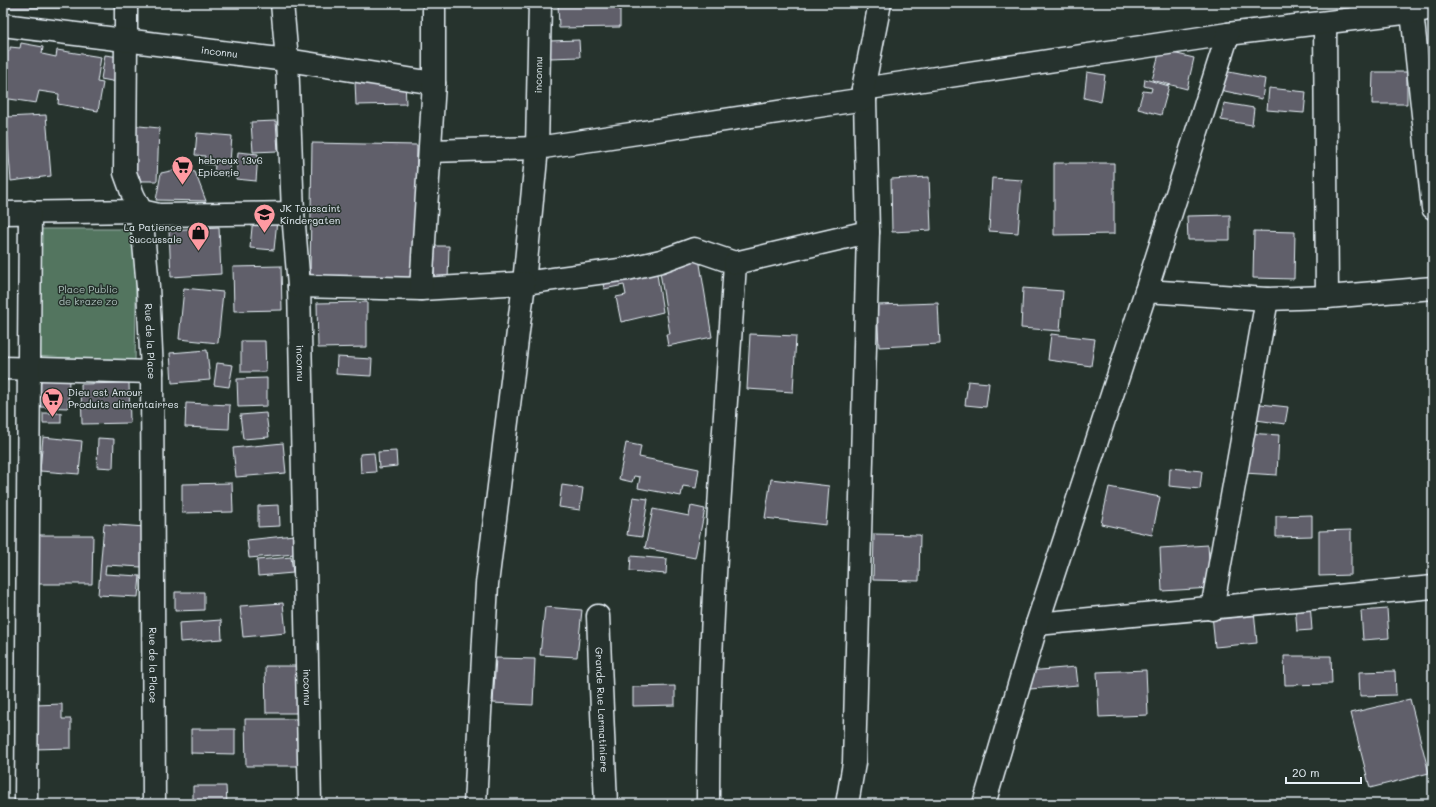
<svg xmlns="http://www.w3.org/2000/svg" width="1436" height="807" font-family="Mali,sans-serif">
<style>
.green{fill:#52745f;stroke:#9db2ac}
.building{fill:#615f6b;stroke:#e8f1f8}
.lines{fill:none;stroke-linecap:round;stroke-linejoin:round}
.street-casing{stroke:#e8f1f8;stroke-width:25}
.street{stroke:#26332d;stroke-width:22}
.labels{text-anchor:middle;stroke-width:3;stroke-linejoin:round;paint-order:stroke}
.street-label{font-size:10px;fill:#e8f1f8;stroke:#26332d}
.poi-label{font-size:10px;fill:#e8f1f8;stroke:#26332d;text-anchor:start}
.park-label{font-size:10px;fill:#acbfbb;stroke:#26332d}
</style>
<rect width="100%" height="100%" fill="#26332d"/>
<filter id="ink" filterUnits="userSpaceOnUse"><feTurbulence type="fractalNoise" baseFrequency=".025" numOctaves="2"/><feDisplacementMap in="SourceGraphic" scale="8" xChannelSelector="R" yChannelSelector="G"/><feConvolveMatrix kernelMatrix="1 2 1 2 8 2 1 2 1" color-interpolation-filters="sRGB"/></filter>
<g filter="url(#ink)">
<path class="green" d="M41 229H137L135 365 39 359Z"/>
<g class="building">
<rect x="5" y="3" width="56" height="5"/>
<path d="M558 3H620V27L559 28Z"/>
<path d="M579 40 580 57 550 58 549 41Z"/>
<path d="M21 43 43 47 42 54 56 57 57 50 101 57 97 82 103 83 98 111 58 104 59 94 39 91 36 103 3 98V66L6 50 10 51V47L20 48Z"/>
<path d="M1160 50 1194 58 1187 89 1152 80Z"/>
<path d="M105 55 120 57 117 82 101 79Z"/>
<path d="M1224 71 1265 79 1262 99 1220 90Z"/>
<path d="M1087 72 1105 75 1101 102 1084 98Z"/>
<path d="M1373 72H1407V104H1372Z"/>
<path d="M1145 79 1169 86 1161 115 1138 109 1143 91 1151 92 1152 88 1144 86Z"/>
<path d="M405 80 406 104 356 105 355 81Z"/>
<path d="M1269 88 1306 92 1304 113 1267 110Z"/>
<path d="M1224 103 1254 108 1252 125 1221 120Z"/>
<path d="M46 115 51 176 11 181 6 117Z"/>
<path d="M276 121 278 151 253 152 251 122Z"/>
<path d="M130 125 159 128 157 181H141L139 175H129Z"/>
<path d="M197 133 232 136 229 176 214 175 215 165 204 164 205 156 195 155Z"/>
<path d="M312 143 417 145 415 279 310 276Z"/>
<path d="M238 152 258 154 256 181 236 179Z"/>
<path d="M1054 163H1114V234L1054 235Z"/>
<path d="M180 169 195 172 206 201 156 200 161 173Z"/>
<path d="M929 177 931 230 892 232 891 179Z"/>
<path d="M992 178 1022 180 1018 233 989 231Z"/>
<path d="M1230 215V240H1188L1187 216Z"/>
<path d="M253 217 277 220 274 250 250 248Z"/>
<path d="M219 227 221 274 171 277 169 230Z"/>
<path d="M1254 231 1295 232 1294 279 1253 278Z"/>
<path d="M435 246H449L448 281H434Z"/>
<path d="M699 258 712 337 668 346 666 334H670L659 266Z"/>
<path d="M281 266 282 310 234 311 233 267Z"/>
<path d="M656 268 663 312 621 322 616 297 626 295 624 285 604 289 602 279Z"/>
<path d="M184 288 223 292 218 343 179 339Z"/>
<path d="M1023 288 1063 291 1060 331 1021 328Z"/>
<path d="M367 302V347L318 348 317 303Z"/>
<path d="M938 303 940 344 879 347 877 305Z"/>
<path d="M750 334 796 336 793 392 747 389Z"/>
<path d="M1051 334 1095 339 1091 366 1048 360Z"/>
<path d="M241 341H265L266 372H241Z"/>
<path d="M207 350 210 380 172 383 170 353Z"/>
<path d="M337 357 372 359 371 376 336 374Z"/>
<path d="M217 363 233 365 229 387 214 385Z"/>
<path d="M41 378 69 379 68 408 40 407Z"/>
<path d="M267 378V406L238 407 237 379Z"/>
<path d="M968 381 989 383 986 407 965 405Z"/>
<path d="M129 383 130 423 82 424 81 384Z"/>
<path d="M3 389H6L3 430Z"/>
<path d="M186 403 230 405 229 429 185 427Z"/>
<path d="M1251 403 1288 407 1285 424 1249 419Z"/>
<rect x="43" y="413" width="18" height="10"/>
<path d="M266 413 269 437 243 439 240 415Z"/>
<path d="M1246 433 1279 435 1277 475 1244 473Z"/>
<path d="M43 437 82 441 79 474 40 471Z"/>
<path d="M98 438 114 439 113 468 97 467Z"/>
<path d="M283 443 286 473 236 477 233 448Z"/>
<path d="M626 443 641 446 639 457 699 469 696 488 683 486 681 496 638 488 640 477 634 476 632 482 619 479Z"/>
<path d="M396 451 397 466 379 468 378 452Z"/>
<path d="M374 453 376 472 361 473 360 454Z"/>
<path d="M1170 468 1202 471 1200 489 1169 486Z"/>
<path d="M771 479 829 486 826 525 765 518Z"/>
<path d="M232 483 233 512 182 513V484Z"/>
<path d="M562 485 583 488 580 510 559 507Z"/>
<path d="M1109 487 1160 497 1152 535 1101 524Z"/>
<path d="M633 497 648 499 642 537 627 535Z"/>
<path d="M279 505 280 526 258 527V506Z"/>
<path d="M691 506 705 509 695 558 645 548 653 509 689 516Z"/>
<path d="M1312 515V536L1276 537V516Z"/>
<path d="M104 524 145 527 142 567 106 565 105 574 140 576 138 597 98 595Z"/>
<path d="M1351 530V575L1319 576V531Z"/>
<path d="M874 534 920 535 919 581 873 580Z"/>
<path d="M39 535H93L92 584H38Z"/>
<path d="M294 535 295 554 249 558 247 540Z"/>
<path d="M1208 545 1211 588 1162 591 1160 548Z"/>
<path d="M631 556 667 559 666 574 630 571Z"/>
<path d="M291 557 293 573 258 576 257 560Z"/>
<path d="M175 592H204V610L175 611Z"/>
<path d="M283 603 286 633 243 637 240 606Z"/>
<path d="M1310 603 1312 630 1297 631 1295 604Z"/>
<path d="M545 607 582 610 577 657 540 655Z"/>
<path d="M1387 609 1389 638 1363 640 1361 611Z"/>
<path d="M1254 610 1257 643 1215 647 1212 614Z"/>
<path d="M221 620 222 639 180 642 179 623Z"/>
<path d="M1284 656H1331L1332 684 1285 685Z"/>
<path d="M496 658 535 659 533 705 493 703Z"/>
<path d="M265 666H299L300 713H266Z"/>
<path d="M1076 667 1078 685 1030 689 1028 671Z"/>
<path d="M1146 670 1148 715 1099 717 1097 672Z"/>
<path d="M1395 671 1396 695 1360 696 1359 672Z"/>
<path d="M675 686V705L633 706V687Z"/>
<path d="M1410 699 1429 773 1370 788 1351 713Z"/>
<path d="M62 704V719H71V748L34 749 35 705Z"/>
<path d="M245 719H300L301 766H246Z"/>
<path d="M191 729H235V754L191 753Z"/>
<path d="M193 786H226L227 804H193Z"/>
</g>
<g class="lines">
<defs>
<g id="street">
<path id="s1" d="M126 3V41L125 173 133 195 141 211 148 287 152 372 154 804"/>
<path d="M282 3 287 60 293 213"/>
<path d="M540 3 537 148 524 283 627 269 661 261 694 249 735 263C724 443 708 624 708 804"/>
<path d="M1412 12 1433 208"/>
<path d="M1325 24 1327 297"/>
<path id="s2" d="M3 25 287 60 434 83"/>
<path d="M863 89 1228 34 1412 12 1433 8"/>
<path d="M865 99 868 232"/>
<path d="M430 151 537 148 865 99 863 89 880 3"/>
<path id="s3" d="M3 213 141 211 159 215 293 213 299 286 310 804"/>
<path d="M735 263 868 232 854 763 847 804"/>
<path d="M299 286 421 289 524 283 487 584 475 804"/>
<path d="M421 289 434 83V3"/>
<path d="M1146 291 1228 34"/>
<path d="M3 368 152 372"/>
<path d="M1212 609 1267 299"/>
<path id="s4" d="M598 616 606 804"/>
<path d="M1037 624 1433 587"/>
<path d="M26 804 30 212"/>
<path d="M984 804 1037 624 1146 291 1267 299 1327 297 1433 288"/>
</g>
</defs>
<use href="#street" class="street-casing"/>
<use href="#street" class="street"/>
</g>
</g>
<defs>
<symbol id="supermarket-pin" viewBox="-11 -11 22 30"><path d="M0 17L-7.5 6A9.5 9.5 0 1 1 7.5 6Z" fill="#ff9aa2" stroke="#26332d"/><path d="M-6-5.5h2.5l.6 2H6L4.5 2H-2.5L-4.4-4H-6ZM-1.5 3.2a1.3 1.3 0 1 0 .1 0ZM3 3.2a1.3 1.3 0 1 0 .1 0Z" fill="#111"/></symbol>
<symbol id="school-pin" viewBox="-11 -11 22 30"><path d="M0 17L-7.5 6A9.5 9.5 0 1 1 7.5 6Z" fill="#ff9aa2" stroke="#26332d"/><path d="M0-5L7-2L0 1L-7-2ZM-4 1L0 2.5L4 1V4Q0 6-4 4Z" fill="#111"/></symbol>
<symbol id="shop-pin" viewBox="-11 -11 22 30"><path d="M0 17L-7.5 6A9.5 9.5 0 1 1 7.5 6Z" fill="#ff9aa2" stroke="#26332d"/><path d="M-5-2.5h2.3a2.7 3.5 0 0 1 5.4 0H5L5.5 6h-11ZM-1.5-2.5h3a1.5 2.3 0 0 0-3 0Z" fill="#111"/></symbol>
</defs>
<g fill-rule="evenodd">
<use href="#supermarket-pin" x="170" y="154" width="25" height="34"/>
<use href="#school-pin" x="252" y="202" width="25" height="34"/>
<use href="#shop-pin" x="186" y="220" width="25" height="34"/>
<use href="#supermarket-pin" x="40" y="386" width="25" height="34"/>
</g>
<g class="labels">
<g class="street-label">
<text dy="4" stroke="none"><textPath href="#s2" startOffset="218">inconnu</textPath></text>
<text transform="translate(538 75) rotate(-89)" y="4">inconnu</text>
<text dy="4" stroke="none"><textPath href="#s1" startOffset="342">Rue de la Place</textPath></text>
<text dy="4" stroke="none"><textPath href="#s3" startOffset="441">inconnu</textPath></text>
<text dy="4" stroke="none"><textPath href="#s1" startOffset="666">Rue de la Place</textPath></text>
<text dy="4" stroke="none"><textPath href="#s3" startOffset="765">inconnu</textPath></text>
<text dy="4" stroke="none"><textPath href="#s4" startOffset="94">Grande Rue Larmatiniere</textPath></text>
</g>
<g class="poi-label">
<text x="198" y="164">hebreux 13v6<tspan x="198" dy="12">Epicerie</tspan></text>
<text x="280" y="212">JK Toussaint<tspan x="280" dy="12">Kindergaten</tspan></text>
<text x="182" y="231" text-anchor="end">La Patience<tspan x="182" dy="12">Succussale</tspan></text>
<text x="68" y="396">Dieu est Amour<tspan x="68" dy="12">Produits alimentairres</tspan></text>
</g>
<g class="park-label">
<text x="88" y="293">Place Public<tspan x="88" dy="12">de kraze zo</tspan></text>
</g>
</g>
<rect width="1436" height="807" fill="none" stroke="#26332d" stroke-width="16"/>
<rect x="8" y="8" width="1420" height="791" fill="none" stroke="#e8f1f8" stroke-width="1.5" filter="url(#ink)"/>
<path d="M1286 777v6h75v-6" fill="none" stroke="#e8f1f8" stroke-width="2"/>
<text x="1292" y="777" font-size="12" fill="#e8f1f8" stroke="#26332d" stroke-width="3" paint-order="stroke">20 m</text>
</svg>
